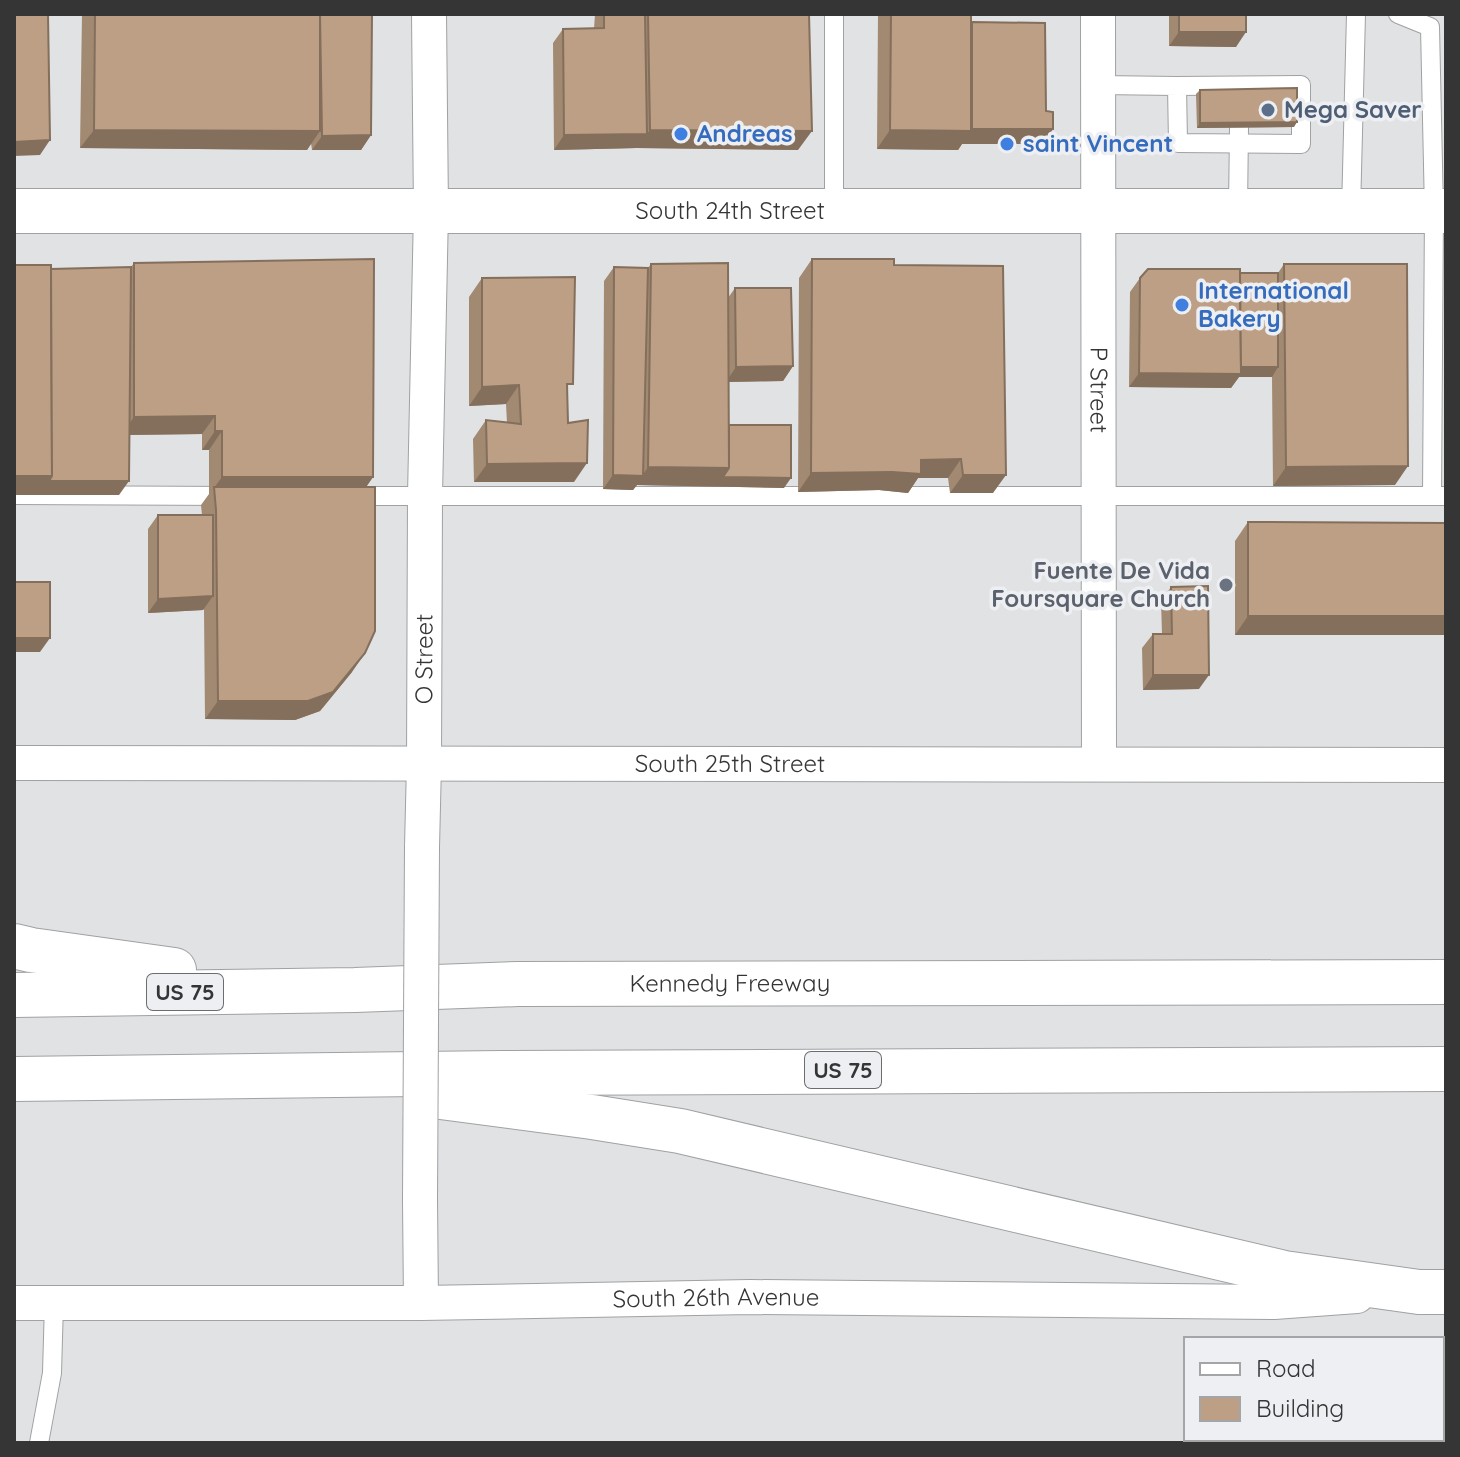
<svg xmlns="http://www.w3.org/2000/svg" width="1460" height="1457" font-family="Quicksand,sans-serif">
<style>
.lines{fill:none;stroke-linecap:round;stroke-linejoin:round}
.service-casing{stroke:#9fa1a3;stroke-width:20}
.minor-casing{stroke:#9fa1a3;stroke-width:36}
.secondary-casing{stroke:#9fa1a3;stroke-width:46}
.motorway-casing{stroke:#9fa1a3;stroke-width:46}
.service{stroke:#fff;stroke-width:18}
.minor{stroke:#fff;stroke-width:34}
.secondary{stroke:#fff;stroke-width:44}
.motorway{stroke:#fff;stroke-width:44}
.minor-bridge-casing{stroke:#9fa1a3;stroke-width:36;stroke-linecap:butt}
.minor-bridge{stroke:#fff;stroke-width:34}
.wall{fill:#a28972}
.shaded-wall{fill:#846f5c}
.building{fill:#bc9f84;stroke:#846f5c;stroke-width:2}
.service-dot{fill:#5c6f8a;stroke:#edeff2;stroke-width:3}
.shop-dot{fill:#3f7fe0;stroke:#edeff2;stroke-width:3}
.worship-dot{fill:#6b7280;stroke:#edeff2;stroke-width:3}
.labels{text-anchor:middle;stroke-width:7;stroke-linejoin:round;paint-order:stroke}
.shield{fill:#edeff2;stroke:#6c6d6e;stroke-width:2}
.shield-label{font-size:22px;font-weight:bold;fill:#353536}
.service-label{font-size:24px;font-weight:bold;fill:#4e5e75;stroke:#edeff2;text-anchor:start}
.shop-label{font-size:24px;font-weight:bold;fill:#366cbe;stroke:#edeff2;text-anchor:start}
.street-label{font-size:24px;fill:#353536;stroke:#edeff2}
.worship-label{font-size:24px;font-weight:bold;fill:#5b616d;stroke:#edeff2;text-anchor:end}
</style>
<rect width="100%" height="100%" fill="#e0e2e4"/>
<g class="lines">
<defs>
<g id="service">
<path d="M1398 14 1430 27 1434 211 1432 496"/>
<path d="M1099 85 1177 86 1178 143 1301 144V85L1177 86"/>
<path d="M1238 209 1239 128"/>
<path d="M834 210V14"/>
<path d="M1351 211 1356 14"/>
<path d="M14 495 231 496"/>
<path d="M353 496H1446"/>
<path d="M1442 1395 1446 1393"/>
<path d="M39 1443 52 1373 54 1303"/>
<path d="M1338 1443 1347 1439"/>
</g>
<g id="minor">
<path id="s1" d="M1098 14 1099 764"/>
<path id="s2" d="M14 763 1446 765"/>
<path id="s3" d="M422 847 424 764 425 496 431 211 429 14"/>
<path d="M420 1200 421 1303"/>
<path id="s4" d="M14 1303H421L750 1297 1274 1302 1357 1296"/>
</g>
<g id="secondary">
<path id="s5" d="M14 211H1446"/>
</g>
<g id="motorway">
<path d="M14 946 31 950 174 970"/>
<path id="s6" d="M14 995 355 990 518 984 1446 982"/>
<path d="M14 1079 501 1073 1446 1069"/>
<path d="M433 1096 592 1117 680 1131 1284 1273 1419 1292H1446"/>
</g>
</defs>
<use href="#service" class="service-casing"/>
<use href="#minor" class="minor-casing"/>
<use href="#secondary" class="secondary-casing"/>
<use href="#motorway" class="motorway-casing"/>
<use href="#service" class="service"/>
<use href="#minor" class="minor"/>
<use href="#secondary" class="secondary"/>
<use href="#motorway" class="motorway"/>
<defs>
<path id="minor-bridge" d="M420 1200 422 847"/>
</defs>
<use href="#minor-bridge" class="minor-bridge-casing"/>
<use href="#minor-bridge" class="minor-bridge"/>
</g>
<g class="wall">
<path d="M82 14H372L371 135 361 150H312L311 143 307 150 80 148Z"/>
<path d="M595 14H809L798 150 637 148 554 150 553 43 563 29H594Z"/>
<path d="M878 14H971V22L1046 111 1053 129 1043 144H962L958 150 877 149Z"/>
<path d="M1169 14H1246L1236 47 1169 46Z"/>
<path d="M1200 90 1294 127 1197 128 1196 94Z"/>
<path d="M812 259 894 265 993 493H950L948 478H918L908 493 879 490 798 492 799 278Z"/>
<path d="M134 263 373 477 366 487 352 672 320 711 295 720 205 719 204 609 203 610 148 613V529L158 515H202L201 505 209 494V450H202V434L130 435 119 495H14L51 269 131 267Z"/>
<path d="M651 264 728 298 735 288 793 366 783 381 728 382 729 425 784 488 637 485 633 490 603 489 604 281 614 267 648 268Z"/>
<path d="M1284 264 1395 485 1273 486 1272 377H1239L1231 388 1129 387 1130 292 1140 278 1240 273H1278Z"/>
<path d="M482 278 567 392 568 423 574 482H474L473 439 486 420 507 423 506 404 469 406V297Z"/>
<path d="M1248 522 1446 635H1235V541Z"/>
<path d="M1171 587 1199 689 1143 690 1142 648 1153 634H1162L1161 601Z"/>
</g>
<g class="shaded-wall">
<path d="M1179 32H1246L1236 47 1169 46Z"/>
<path d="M1297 122 1294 127 1197 128 1200 123Z"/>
<path d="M1053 129 1043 144H962L958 150 877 149 890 130Z"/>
<path d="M94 130 320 131 307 150 80 148Z"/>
<path d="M650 130 812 131 798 150 637 148 554 150 564 135 647 134Z"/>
<path d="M371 135 361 150H312L322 136Z"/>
<path d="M50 140 40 155 14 156V142Z"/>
<path d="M793 366 783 381 726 382 736 367Z"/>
<path d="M1238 367H1278L1272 377H1239L1231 388 1129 387 1139 373Z"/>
<path d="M519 385 506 404 469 406 482 387Z"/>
<path d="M215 416 202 434 121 435 134 417Z"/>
<path d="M215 431H222L209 450H202Z"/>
<path d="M961 459 948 478H918L908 493 879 490 798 492 811 473 892 472 921 460Z"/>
<path d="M587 463 574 482H474L487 464Z"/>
<path d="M1408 466 1395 485 1273 486 1286 467Z"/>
<path d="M648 467 729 468 791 478 784 488 637 485 633 490 603 489 613 475 642 476Z"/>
<path d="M963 475H1006L993 493H950Z"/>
<path d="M14 476H52L129 481 119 495H14Z"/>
<path d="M222 477H373L360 496 214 488Z"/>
<path d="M213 596 203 610 148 613 158 599Z"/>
<path d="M1248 616H1446V635H1235Z"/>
<path d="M14 638H50L40 652H14Z"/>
<path d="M365 653 352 672 320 711 295 720 205 719 218 701Z"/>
<path d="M1153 675H1209L1199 689 1143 690Z"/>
</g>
<g class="building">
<path d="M14 14H48L50 140 14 142Z"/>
<path d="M95 14H320V131L94 130Z"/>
<path d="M320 14H372L371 135 322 136Z"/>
<path d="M604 14H645L647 134 564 135 563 29 604 28Z"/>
<path d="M648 14H809L812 131 650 130Z"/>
<path d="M891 14H971V131L890 130Z"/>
<rect x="1179" y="14" width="67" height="18"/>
<path d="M972 22 1045 23 1046 111 1053 112V129H972Z"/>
<path d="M1297 88V122L1200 123V90Z"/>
<path d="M374 259 373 477H222V431H215V416L134 417V263Z"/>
<path d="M812 259H894V265L1003 266 1006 475H963L961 459 921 460V474L892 472 811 473Z"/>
<path d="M728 263 729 468 648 467 651 264Z"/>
<path d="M1284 264H1407L1408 466 1286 467Z"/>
<path d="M14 265H51L52 476H14Z"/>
<path d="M131 267 129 481H49L52 476 51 269Z"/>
<path d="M614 267 648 268 643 476 613 475Z"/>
<path d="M1148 269H1240L1241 374 1139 373 1140 278Z"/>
<path d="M1240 273H1278V367H1241Z"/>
<path d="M575 277 573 384H567L568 423 588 420 587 463 487 464 486 420 521 424 519 385 482 387V278Z"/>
<path d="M735 288H791L793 366 736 367Z"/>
<path d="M729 425H791V478L723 477 729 468Z"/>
<path d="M214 487H375V631L365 653 333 692 308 701H218L216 510Z"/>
<path d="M158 515H213V596L158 599Z"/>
<path d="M1248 522 1446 523V616H1248Z"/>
<rect x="14" y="582" width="36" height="56"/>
<path d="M1208 586 1209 675H1153V634H1172L1171 587Z"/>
</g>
<circle class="service-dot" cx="1268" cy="110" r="8"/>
<g class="shop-dot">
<circle cx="681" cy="134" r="8"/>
<circle cx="1007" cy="144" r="8"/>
<circle cx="1182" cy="305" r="8"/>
</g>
<circle class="worship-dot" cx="1226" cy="585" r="8"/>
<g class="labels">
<g class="shield">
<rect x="147" y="974" width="76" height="36" rx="6"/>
<rect x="805" y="1052" width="76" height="36" rx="6"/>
</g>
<g class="shield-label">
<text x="185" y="1000">US 75</text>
<text x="843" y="1078">US 75</text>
</g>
<g class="service-label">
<text x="1284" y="118">Mega Saver</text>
</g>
<g class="shop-label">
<text x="697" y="142">Andreas</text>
<text x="1023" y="152">saint Vincent</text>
<text x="1198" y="299">International<tspan x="1198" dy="28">Bakery</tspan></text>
</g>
<g class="street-label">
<text dy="8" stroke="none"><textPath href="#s5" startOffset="716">South 24th Street</textPath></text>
<text dy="8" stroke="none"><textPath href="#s1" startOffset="376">P Street</textPath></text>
<text dy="8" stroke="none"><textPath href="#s3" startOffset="188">O Street</textPath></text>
<text dy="8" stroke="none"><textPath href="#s2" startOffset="716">South 25th Street</textPath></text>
<text dy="8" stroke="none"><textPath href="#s6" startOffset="716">Kennedy Freeway</textPath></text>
<text dy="8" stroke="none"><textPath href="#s4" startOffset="702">South 26th Avenue</textPath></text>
</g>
<g class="worship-label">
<text x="1210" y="579">Fuente De Vida<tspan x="1210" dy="28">Foursquare Church</tspan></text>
</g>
</g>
<rect width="1460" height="1457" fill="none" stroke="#353536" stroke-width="32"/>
<rect x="1184" y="1337" width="260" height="104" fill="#edeff2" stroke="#a3a5a7" stroke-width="2"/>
<rect x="1200" y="1363" width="40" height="12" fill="#ffffff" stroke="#a3a5a7" stroke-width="2"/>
<text x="1256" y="1377" font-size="24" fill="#353536">Road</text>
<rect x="1200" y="1397" width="40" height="24" fill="#bc9f84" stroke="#a3a5a7" stroke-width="2"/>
<text x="1256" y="1417" font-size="24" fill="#353536">Building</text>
</svg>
